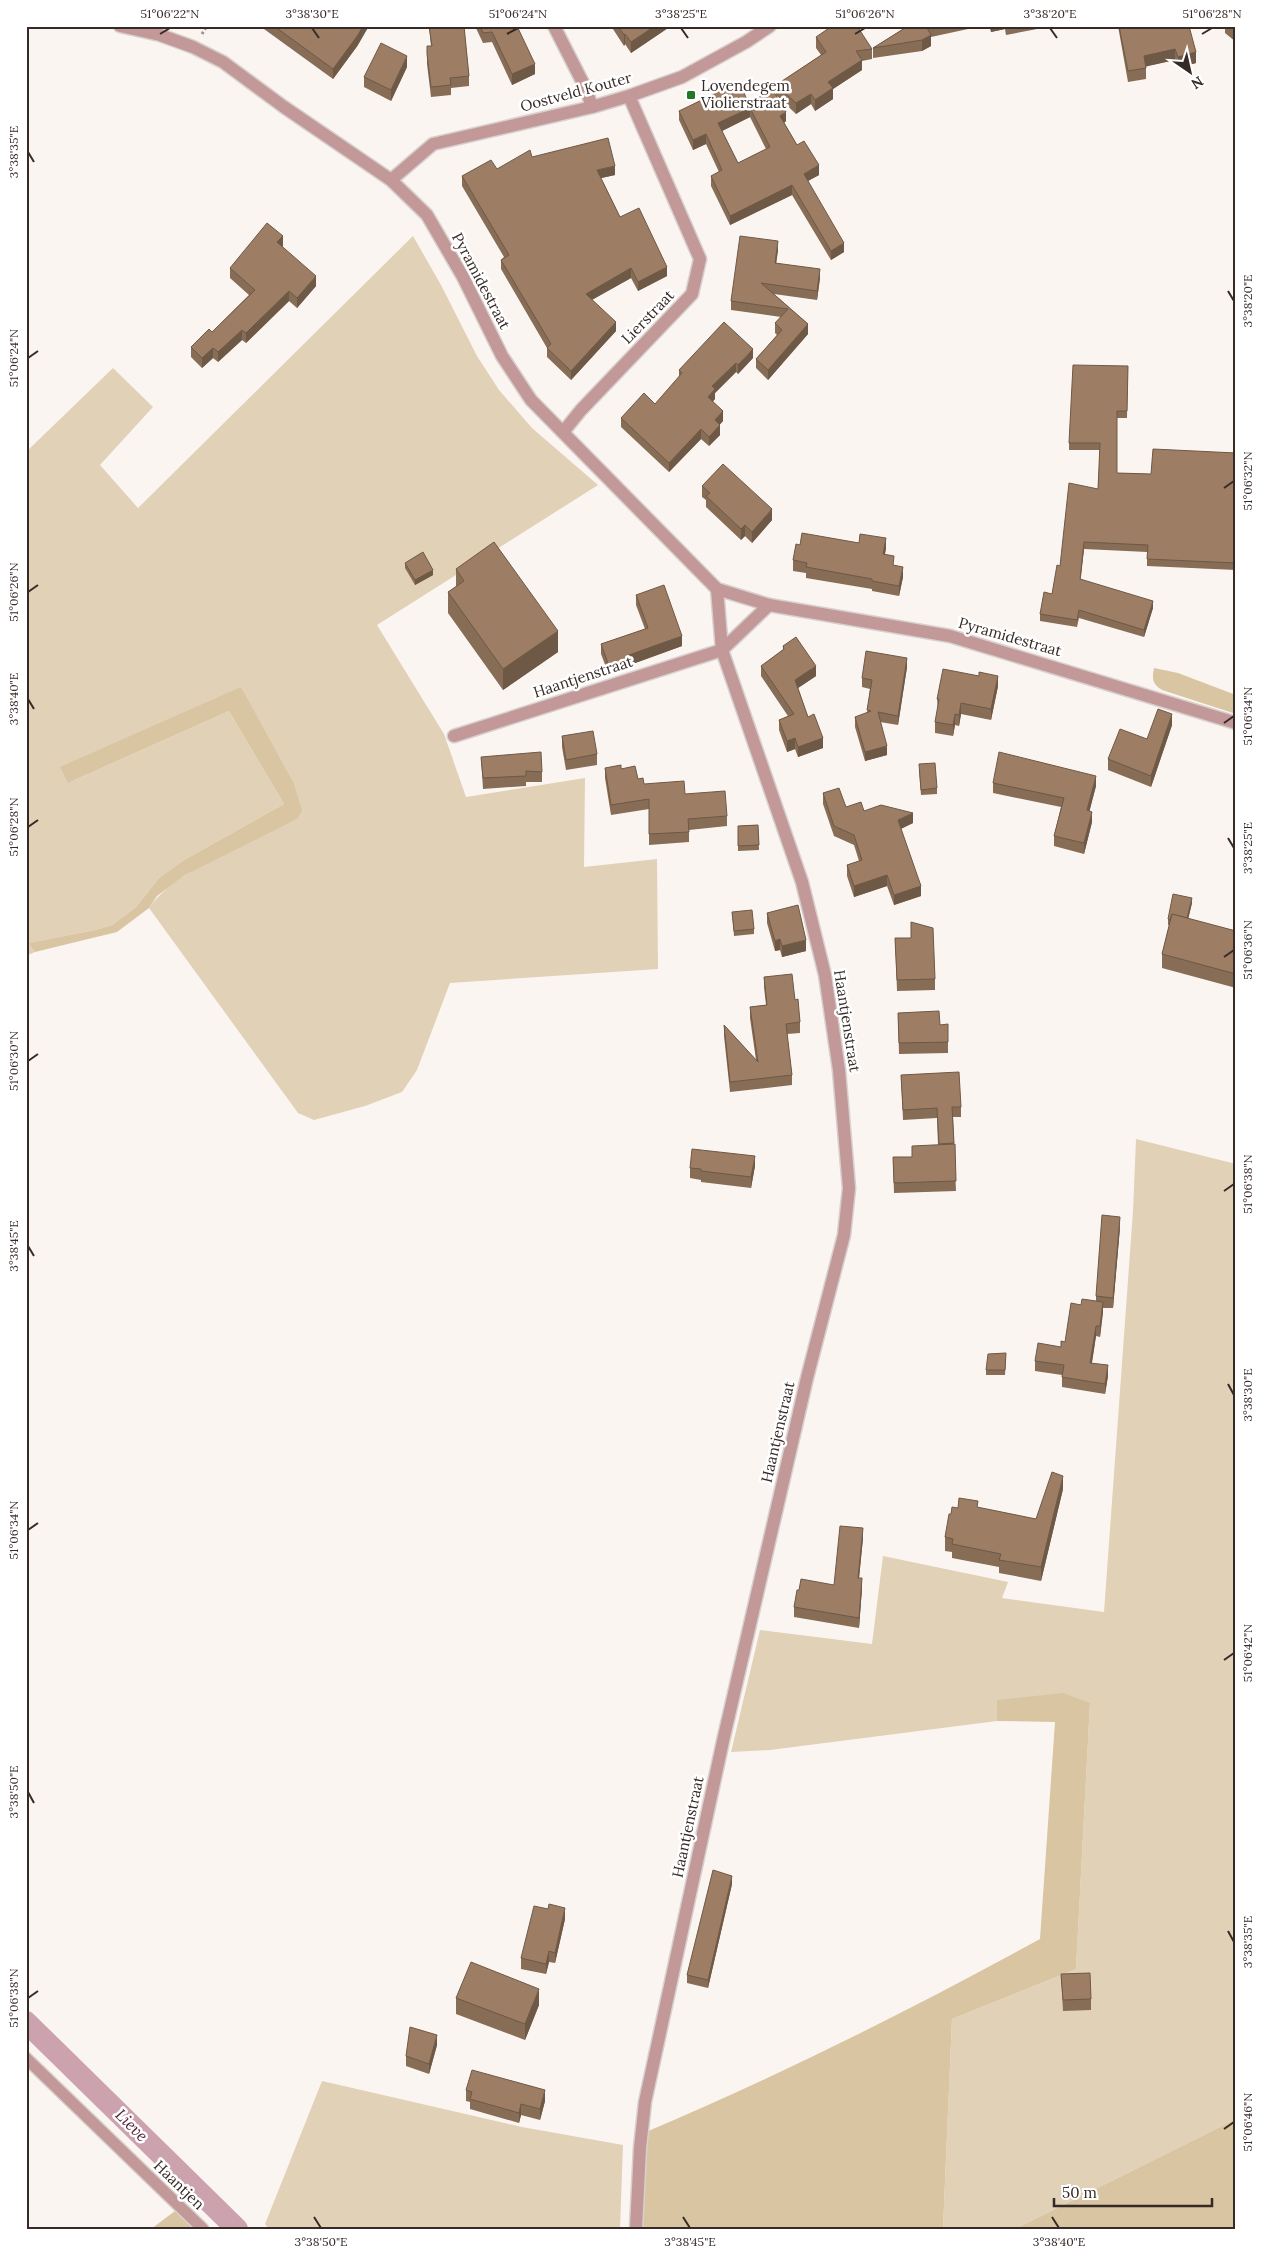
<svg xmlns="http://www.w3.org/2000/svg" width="1262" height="2255" font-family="Lora,serif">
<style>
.green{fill:#e1d1b7}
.forest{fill:#d9c5a1}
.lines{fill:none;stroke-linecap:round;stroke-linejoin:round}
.canal{stroke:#cca2ae;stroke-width:22}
.lane-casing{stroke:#d7d0cd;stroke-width:14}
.street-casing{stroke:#d7d0cd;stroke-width:15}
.path{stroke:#9a928e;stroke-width:3;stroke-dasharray:2.5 2.5;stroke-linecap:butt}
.lane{stroke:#c29898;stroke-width:11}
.street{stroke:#c29898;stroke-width:12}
.wall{fill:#876c56;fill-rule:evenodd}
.shaded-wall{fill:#6e5846}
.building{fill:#9d7e64;stroke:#6e5846;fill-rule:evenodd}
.ticks{fill:none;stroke:#352a26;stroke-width:2}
.poi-dot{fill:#217927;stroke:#fff;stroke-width:2}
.labels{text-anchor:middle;stroke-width:5;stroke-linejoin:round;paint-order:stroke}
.poi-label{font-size:15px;fill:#352a26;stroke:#fff;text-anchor:start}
.street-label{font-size:15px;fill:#352a26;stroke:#fff}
.water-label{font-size:16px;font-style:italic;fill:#501b30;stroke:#fff}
.neatline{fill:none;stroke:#352a26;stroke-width:2}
.ticks-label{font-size:12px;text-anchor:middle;fill:#352a26}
</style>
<rect width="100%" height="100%" fill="#fbf5f2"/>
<g class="green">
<path d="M413 236 441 285 477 356 499 390 532 428 598 485 377 625 444 734 466 797 585 778 584 867 657 859 658 969 450 983 417 1070 402 1092 365 1106 314 1120 298 1113 149 908C175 870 253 839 297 819L241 687 68 783 229 711 284 804 184 860 159 878 136 907 112 925 95 930 30 943 35 952 26 956V452L113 368 153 407 100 465 138 508Z"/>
<path d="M1136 1139 1236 1164V2119L1015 2229H943L952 2019 1076 1969 1090 1703 997 1700V1721L770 1750 731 1752 760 1630 872 1644 883 1556 1008 1582 1002 1598 1104 1612 1133 1211Z"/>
<path d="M322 2081 522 2127 623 2145 620 2229H269L265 2224Z"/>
</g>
<g class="forest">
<path d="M1154 668 1178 673 1236 695V714L1162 690C1152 684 1152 679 1154 668Z"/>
<path d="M241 687 294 784 302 811 297 819 185 875 157 896 149 908 117 932 35 952 29 943 95 930 112 925 136 907 159 878 184 860 284 804 229 711 68 783 60 767Z"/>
<path d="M1063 1693 1090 1703 1076 1969 952 2019 943 2229H642L646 2132C781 2075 912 2009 1040 1939L1055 1722 997 1721V1700Z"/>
<path d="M1236 2119V2229H1015Z"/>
<path d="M175 2211 194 2229H151Z"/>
</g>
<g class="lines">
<path class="canal" d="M26 2022 237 2229"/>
<defs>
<path id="lane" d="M26 2058 203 2229"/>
<g id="street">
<path d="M120 26 160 35 193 47 223 62 284 107 391 180 427 215 463 277 502 356 531 400 717 589 769 605 950 636 1236 723"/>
<path d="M554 26 586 89 592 107"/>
<path d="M391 180 433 144 592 107 629 96 682 77 746 42 770 26"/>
<path d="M564 431 581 410 692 294 700 259 629 96"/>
<path d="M454 736 722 650 769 605"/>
<path d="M636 2229 640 2148 645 2102 723 1741 807 1378 844 1235 849 1188 839 1070 825 975 802 882 722 650 717 589"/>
</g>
</defs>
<use href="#lane" class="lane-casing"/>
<use href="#street" class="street-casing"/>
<path class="path" d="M202 34 207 26"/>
<use href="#lane" class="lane"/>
<use href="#street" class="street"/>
</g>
<g class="wall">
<path d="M264 26H333L358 45 333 79 264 29Z"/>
<path d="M429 26H464L469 76V86L451 88V95L431 97 427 64V46H431Z"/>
<path d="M475 26H517L535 74 512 85 492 42 483 43Z"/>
<path d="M611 26H671L631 53 625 44 624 46Z"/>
<path d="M908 26H982L931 37V46L922 51 873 58V48Z"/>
<path d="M989 26H1053L1006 35 1005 29 991 32Z"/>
<path d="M1118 26H1189L1196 63 1178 68 1175 60 1146 66V79L1128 82Z"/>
<path d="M1225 26H1236V42L1225 33Z"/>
<path d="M816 37 872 49V59L862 61V70L833 89V99L815 111 811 104 796 114 777 96 786 121 784 123 797 145 819 175 808 181 844 252 831 260 792 195 730 225 711 186V176L719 172 706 144 693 150 679 120V111L749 104 776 95V85L821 55 816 48ZM750 117 766 149 738 163 722 131Z"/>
<path d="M407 67 391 101 364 87V77Z"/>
<path d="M532 157 615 175 601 178 620 217 667 276 638 291 631 278 592 300 616 331 571 380 547 357V348L501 269V260L504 257 462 186V176L497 169Z"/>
<path d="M282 246 316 286 297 308 289 301 246 343 242 340 218 362 213 358 202 368 191 357V347L212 332 249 295 230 278V268L283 246Z"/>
<path d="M778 250 776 263 820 278 817 300 774 294 808 324V334L768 380 756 368V359L777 335 775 333V323L781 317 731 310V301Z"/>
<path d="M753 358 738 374 736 372 715 393V399L713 401 723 421 719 425 720 435 709 446 701 439 669 472 621 427V418L655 404 679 377V370Z"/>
<path d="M1128 366 1127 418H1117V473L1151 474 1236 453V570L1147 566V552L1084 549 1080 579 1153 608 1144 637 1079 618 1077 627 1040 621V614L1052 594 1060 566 1098 489 1100 450H1069V443Z"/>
<path d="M702 486 772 520 752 543 745 536 741 540 706 507V500L702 497Z"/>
<path d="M800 545 886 548 885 554 903 577 899 596 872 591V589L806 578V573L793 571V560Z"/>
<path d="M405 563 433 575 415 585 405 568Z"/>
<path d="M456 569 558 652 503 690 448 613V592L456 587Z"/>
<path d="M636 595 682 646 627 666V669L609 675 601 654V644L645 629 636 605Z"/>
<path d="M783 646 816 676 798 688 808 717 823 748 798 757 795 749 787 752 779 730V720L788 716 761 676V666L783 650Z"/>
<path d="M907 667 898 725 880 722 887 755 865 761 855 727V717L867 713 870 689 862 687V678Z"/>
<path d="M998 686 991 720 961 714 959 726 955 725 953 736 935 733V722L938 709 937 699Z"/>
<path d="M1172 725 1151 787 1108 770V759Z"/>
<path d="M562 736 597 754V765L566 770 562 747Z"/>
<path d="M481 757 542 772V782H526V786L483 789Z"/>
<path d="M605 768 621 769 644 784 685 794 727 816V826L689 830V842L649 845V809L611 815 605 778Z"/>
<path d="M919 770 937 788V794L921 795Z"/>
<path d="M993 783 1096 786 1089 811 1092 822 1084 854 1054 846V836L1061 807 993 793Z"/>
<path d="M823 793 846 807 913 823 901 829 921 896 894 905 887 886 854 897 847 876V865L859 861 854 845 834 836 823 804Z"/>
<path d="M758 825 759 850 738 851V826Z"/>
<path d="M1192 903 1188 919 1236 931V988L1162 968V954L1169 925H1168V919Z"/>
<path d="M732 912 754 929V934L734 936Z"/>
<path d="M767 913 806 951 782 957 780 950 775 951 767 923Z"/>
<path d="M895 938 935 979V990L897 991Z"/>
<path d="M764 977 795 1000 800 1022V1033L787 1034 792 1075V1085L730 1092 724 1036V1025L756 1060 750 1018V1007L766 1005 764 987Z"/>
<path d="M898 1013 940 1025 948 1042V1053L899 1054Z"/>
<path d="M901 1075 961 1107V1117H953L956 1191 894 1193 893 1157H912L938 1145 937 1118 903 1120Z"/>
<path d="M755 1166 751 1188 701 1182V1180L690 1178V1168Z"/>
<path d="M1120 1227 1113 1308H1103L1100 1337 1096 1336 1092 1363 1108 1376 1105 1394 1062 1387V1375L1035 1371V1361L1061 1347 1065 1342 1081 1305 1096 1301V1296Z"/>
<path d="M1006 1359 1005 1375H986V1370Z"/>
<path d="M1063 1489 1041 1581 999 1573V1567L952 1558V1552L945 1551V1537L951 1514 958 1508H978L1036 1519Z"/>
<path d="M863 1538 859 1578 862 1588 859 1628 794 1617V1607L799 1590 834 1585Z"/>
<path d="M732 1884 708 1988 687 1983V1975Z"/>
<path d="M565 1919 555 1963 549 1962 546 1974 521 1969V1958Z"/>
<path d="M1061 1974 1091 1999V2010L1063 2011Z"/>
<path d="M456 1998 539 2005 525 2040 456 2014Z"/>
<path d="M437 2045 429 2074 406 2066V2056Z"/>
<path d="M466 2090 545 2101 540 2120 521 2115 519 2123 470 2109V2102L466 2101Z"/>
</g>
<g class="shaded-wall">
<path d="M363 26H369L358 45 333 79V69Z"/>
<path d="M655 26H671L631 53V42Z"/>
<path d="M991 26H1005V29L991 32Z"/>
<path d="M625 34V44L624 46V35Z"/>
<path d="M931 35V46L922 51V40Z"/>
<path d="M1175 49V60L1144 67V56Z"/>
<path d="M1196 52V63L1178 68V57Z"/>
<path d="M407 56V67L391 101V90Z"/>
<path d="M862 60V70L833 89V99L815 111V100L828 82Z"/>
<path d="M535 64V74L512 85V74Z"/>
<path d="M811 94V104L796 114V103Z"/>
<path d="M750 108V117L718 133V123Z"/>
<path d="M786 112V121L780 126V116Z"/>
<path d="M706 134V144L693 150V140Z"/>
<path d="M819 165V175L804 183V174Z"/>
<path d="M615 166V175L597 179V170Z"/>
<path d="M792 185V195L730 225V216Z"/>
<path d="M283 236V246L277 252V242Z"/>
<path d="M778 241V250L775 272V263Z"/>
<path d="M844 243V252L831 260V251Z"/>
<path d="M667 267V276L638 291V282Z"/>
<path d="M631 268V278L586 303V294Z"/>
<path d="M820 269V278L817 300V291Z"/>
<path d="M316 276V286L297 308V298Z"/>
<path d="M289 291V301L246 343V333Z"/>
<path d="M616 322V331L571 380V371Z"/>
<path d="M808 324V334L768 380V370Z"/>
<path d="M242 330V340L218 362V352Z"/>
<path d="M213 348V358L202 368V358Z"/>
<path d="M753 349V358L738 374V365Z"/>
<path d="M736 363V372L715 393V399L708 406V397L712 386Z"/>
<path d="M723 411V421L715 430V420Z"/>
<path d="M720 425V435L709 446V437Z"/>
<path d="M701 429V439L669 472V463Z"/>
<path d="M772 509V520L752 543V532Z"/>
<path d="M745 525V536L741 540V529Z"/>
<path d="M886 538V548L883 564V554Z"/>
<path d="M1084 542V549L1080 586V579Z"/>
<path d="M903 567V577L899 596V586Z"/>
<path d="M433 570V575L415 585V580Z"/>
<path d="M1153 601V608L1144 637V630Z"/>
<path d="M558 631V652L503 690V669Z"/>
<path d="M682 636V646L627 666V669L609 675V666L626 656Z"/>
<path d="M907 658V667L898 725V716Z"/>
<path d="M816 666V676L795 690V680Z"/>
<path d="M998 676V686L991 720V709Z"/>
<path d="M961 703V714L959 726V715Z"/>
<path d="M955 714V725L953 736V725Z"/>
<path d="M1172 714V725L1151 787V776Z"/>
<path d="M795 738V749L787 752V741Z"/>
<path d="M823 738V748L798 757V747Z"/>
<path d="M887 746V755L865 761V752Z"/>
<path d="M1096 776V786L1087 821V810Z"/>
<path d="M1092 812V822L1084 854V843Z"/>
<path d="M913 813V823L898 830V820Z"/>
<path d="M887 875V886L854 897V886Z"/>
<path d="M921 886V896L894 905V895Z"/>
<path d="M1192 898V903L1186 928V923Z"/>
<path d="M780 939V950L775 951V941Z"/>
<path d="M806 940V951L782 957V946Z"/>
<path d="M755 1156V1166L751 1188V1177Z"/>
<path d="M1120 1217V1227L1113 1308V1298Z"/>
<path d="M1103 1302V1313L1100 1337V1326Z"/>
<path d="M1096 1326V1336L1090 1374V1363Z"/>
<path d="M1108 1365V1376L1105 1394V1384Z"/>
<path d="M1063 1476V1489L1041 1581V1567Z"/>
<path d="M863 1528V1538L858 1588V1578Z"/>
<path d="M862 1578V1588L859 1628V1618Z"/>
<path d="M732 1876V1884L708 1988V1980Z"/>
<path d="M565 1908V1919L555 1963V1953Z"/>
<path d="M549 1951V1962L546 1974V1964Z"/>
<path d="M539 1989V2005L525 2040V2024Z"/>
<path d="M437 2035V2045L429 2074V2064Z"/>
<path d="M545 2090V2101L540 2120V2109Z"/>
<path d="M521 2104V2115L519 2123V2113Z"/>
</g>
<g class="building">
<path d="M274 26 334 27 363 26 358 35 333 69Z"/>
<path d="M429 26H464L469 76 450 78 451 85 431 87 427 54V46H432Z"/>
<path d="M480 26H517L535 64 512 74 492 32 483 33Z"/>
<path d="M618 26H655L631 42 625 34 624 35Z"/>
<path d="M832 26H857L872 49 856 51 862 60 828 82 833 88 815 100 811 94 796 103 776 85 826 52 816 37Z"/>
<path d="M908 26H926L931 35 922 40 873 48Z"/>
<path d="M1119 26H1189L1196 52 1178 57 1175 49 1144 56 1146 68 1128 71Z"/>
<path d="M1230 26H1236V31Z"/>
<path d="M381 43 407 56 391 90 364 77Z"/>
<path d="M739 82 749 104 772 89 786 112 780 116 797 145 804 141 819 165 804 174 844 243 831 251 792 185 730 216 711 176 722 170 706 134 693 140 679 111ZM750 108 770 147 738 163 718 123Z"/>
<path d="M608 138 615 166 597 170 620 217 639 208 667 267 638 282 631 268 586 294 616 322 571 371 547 348 551 344 501 260 509 255 462 176 491 160 497 169 530 150 532 157Z"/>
<path d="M267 223 283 236 277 242 316 276 297 298 289 291 246 333 242 330 218 352 213 348 202 358 191 347 209 329 212 332 255 290 230 268Z"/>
<path d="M740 236 778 241 775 263 820 269 817 291 761 283 808 324 768 370 756 359 782 330 775 323 788 309 731 301Z"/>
<path d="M724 322 753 349 738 365 736 363 712 386 715 389 708 397 723 411 715 420 720 425 709 437 701 429 669 463 621 418 644 393 655 404 682 373 679 370Z"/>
<path d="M1073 365 1128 366 1127 411H1117V473L1151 474 1153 449 1236 453V563L1147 559 1148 545 1084 542 1080 579 1153 601 1144 630 1079 610 1077 620 1040 614 1044 592 1052 594 1057 565 1060 566 1069 483 1098 489 1100 443H1069Z"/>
<path d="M723 464 772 509 752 532 745 525 741 529 706 496 710 493 702 486Z"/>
<path d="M802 533 859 543 860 534 886 538 883 554 894 556 893 565 903 567 899 586 872 581V579L806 567 807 563 793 560 796 544 800 545Z"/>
<path d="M494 542 558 631 503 669 448 592 464 581 456 569Z"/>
<path d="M423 552 433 570 415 580 405 563Z"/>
<path d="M664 585 682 636 626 656 627 659 609 666 601 644 648 628 636 595Z"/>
<path d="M796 637 816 666 795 680 808 717 814 714 823 738 798 747 795 738 787 741 779 720 794 714 761 666 784 649 783 646Z"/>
<path d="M866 651 907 658 898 716 878 712 887 746 865 752 855 717 871 711 867 710 872 680 862 678Z"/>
<path d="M943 669 979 676V672L998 676 991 709 961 703 959 715 955 714 953 725 935 722 939 699H937Z"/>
<path d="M1158 709 1172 714 1151 776 1108 759 1120 729 1147 739Z"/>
<path d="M593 731 597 754 566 760 562 736Z"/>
<path d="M541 752 542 772 526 771V776L483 778 481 757Z"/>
<path d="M999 752 1096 776 1087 810 1092 812 1084 843 1054 836 1064 798 993 783Z"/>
<path d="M935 763 937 788 921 790 919 764Z"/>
<path d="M621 765V769L635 766 638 779 643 778 644 784 684 781 685 794 725 791 727 816 688 819 689 832 649 834V799L611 805 605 768Z"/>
<path d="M839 788 846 807 861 802 864 811 881 805 913 813 898 820 921 886 894 895 887 875 854 886 847 865 862 860 854 835 834 826 823 793Z"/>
<path d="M758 825 759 845 738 846V826Z"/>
<path d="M1173 894 1192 898 1187 918 1172 914 1170 920 1168 919Z"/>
<path d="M798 905 806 940 782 946 780 939 775 941 767 913Z"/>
<path d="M752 910 754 929 734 931 732 912Z"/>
<path d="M1172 914 1236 931V974L1162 954Z"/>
<path d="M911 922 933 928 935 979 897 980 895 938H911Z"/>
<path d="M792 974 795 1000 798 999 800 1022 786 1024 792 1075 730 1082 724 1025 758 1062 750 1007 767 1005 764 977Z"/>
<path d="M939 1011 940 1025 948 1024V1042L899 1043 898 1013Z"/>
<path d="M959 1072 961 1107H952L954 1143 939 1144 937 1108 903 1110 901 1075Z"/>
<path d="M955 1144 956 1181 894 1183 893 1157H912V1146Z"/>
<path d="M692 1149 755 1156 751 1177 701 1171V1169L690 1168Z"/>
<path d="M1102 1215 1120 1217 1113 1298 1096 1296Z"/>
<path d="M1082 1299 1103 1302 1100 1326H1096L1090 1363 1108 1365 1105 1384 1062 1377 1064 1365 1035 1361 1038 1343 1061 1347V1341L1065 1342 1071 1303 1081 1305Z"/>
<path d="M1006 1353 1005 1370H986L988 1354Z"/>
<path d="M1052 1472 1063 1476 1041 1567 999 1560 1001 1554 952 1544 953 1539 945 1537 949 1514H951L952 1507 958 1508 959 1498 978 1501 977 1507 1036 1519Z"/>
<path d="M840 1526 863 1528 858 1578H862L859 1618 794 1607 797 1590H799L801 1579 834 1585Z"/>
<path d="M713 1870 732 1876 708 1980 687 1975Z"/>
<path d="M549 1904 565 1908 555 1953 549 1951 546 1964 521 1958 534 1906 548 1909Z"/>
<path d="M471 1962 539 1989 525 2024 456 1998Z"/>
<path d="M1090 1973 1091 1999 1063 2000 1061 1974Z"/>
<path d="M410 2027 437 2035 429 2064 406 2056Z"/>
<path d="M472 2070 545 2090 540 2109 521 2104 519 2113 470 2099 472 2092 466 2090Z"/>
</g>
<path class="ticks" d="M312 28 319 38M681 28 688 38M1050 28 1057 38M160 34 170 28M507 34 518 28M855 34 865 28M1202 34 1212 28M28 152 34 162M1228 291 1234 301M28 358 38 351M1224 488 1234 481M28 592 38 585M28 699 34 709M1224 723 1234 716M28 827 38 820M1228 838 1234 848M1224 957 1234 950M28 1061 38 1054M1224 1191 1234 1184M28 1246 34 1256M1228 1384 1234 1395M28 1530 38 1523M1224 1660 1234 1653M28 1792 34 1803M1228 1931 1234 1942M28 1998 38 1991M1224 2129 1234 2122M314 2217 321 2228M683 2217 690 2228M1052 2217 1059 2228"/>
<rect class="poi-dot" x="686" y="90" width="10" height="10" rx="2.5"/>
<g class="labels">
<g class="poi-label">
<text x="701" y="91">Lovendegem<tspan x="701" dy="17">Violierstraat</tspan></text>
</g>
<g class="street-label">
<text transform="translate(576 92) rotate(-15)" y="5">Oostveld Kouter</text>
<text transform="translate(481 281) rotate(62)" y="5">Pyramidestraat</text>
<text transform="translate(648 317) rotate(-46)" y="5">Lierstraat</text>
<text transform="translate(1010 637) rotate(16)" y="5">Pyramidestraat</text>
<text transform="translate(583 677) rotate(-18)" y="5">Haantjenstraat</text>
<text transform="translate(847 1021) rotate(81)" y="5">Haantjenstraat</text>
<text transform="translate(778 1432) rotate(-77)" y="5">Haantjenstraat</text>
<text transform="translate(688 1827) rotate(-78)" y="5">Haantjenstraat</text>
<text transform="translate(179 2185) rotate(44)" y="5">Haantjen</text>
</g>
<g class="water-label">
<text transform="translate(132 2125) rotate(45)" y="6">Lieve</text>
</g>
</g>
<rect width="1262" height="2255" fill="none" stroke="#ffffff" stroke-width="55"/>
<g transform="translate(1190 72) rotate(146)" stroke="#ffffff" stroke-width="4" paint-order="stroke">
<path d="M0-4L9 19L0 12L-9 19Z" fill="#352a26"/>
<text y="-8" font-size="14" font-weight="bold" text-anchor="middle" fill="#352a26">N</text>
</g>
<path d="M1054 2198v8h158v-8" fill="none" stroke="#352a26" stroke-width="2.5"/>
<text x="1062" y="2198" font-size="15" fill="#352a26" stroke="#ffffff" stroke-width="4" paint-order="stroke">50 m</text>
<rect x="28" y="28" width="1206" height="2200" class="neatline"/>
<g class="ticks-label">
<text x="170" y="18">51°06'22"N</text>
<text x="312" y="18">3°38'30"E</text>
<text x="518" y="18">51°06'24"N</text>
<text x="681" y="18">3°38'25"E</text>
<text x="865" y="18">51°06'26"N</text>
<text x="1050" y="18">3°38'20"E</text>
<text x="1212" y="18">51°06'28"N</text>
<text transform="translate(14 152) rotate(-90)" y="4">3°38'35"E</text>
<text transform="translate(1248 301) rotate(-90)" y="4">3°38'20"E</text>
<text transform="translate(14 358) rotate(-90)" y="4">51°06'24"N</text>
<text transform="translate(1248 481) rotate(-90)" y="4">51°06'32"N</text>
<text transform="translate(14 592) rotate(-90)" y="4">51°06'26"N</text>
<text transform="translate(14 699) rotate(-90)" y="4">3°38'40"E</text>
<text transform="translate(1248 716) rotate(-90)" y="4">51°06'34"N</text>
<text transform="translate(14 827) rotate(-90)" y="4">51°06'28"N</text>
<text transform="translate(1248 848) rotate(-90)" y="4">3°38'25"E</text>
<text transform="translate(1248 950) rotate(-90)" y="4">51°06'36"N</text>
<text transform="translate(14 1061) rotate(-90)" y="4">51°06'30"N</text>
<text transform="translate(1248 1184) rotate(-90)" y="4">51°06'38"N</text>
<text transform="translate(14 1246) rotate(-90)" y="4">3°38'45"E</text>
<text transform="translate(1248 1395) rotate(-90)" y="4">3°38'30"E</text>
<text transform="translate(14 1530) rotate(-90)" y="4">51°06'34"N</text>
<text transform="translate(1248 1653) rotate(-90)" y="4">51°06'42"N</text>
<text transform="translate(14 1792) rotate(-90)" y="4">3°38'50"E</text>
<text transform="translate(1248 1942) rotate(-90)" y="4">3°38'35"E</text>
<text transform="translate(14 1998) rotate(-90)" y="4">51°06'38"N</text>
<text transform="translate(1248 2122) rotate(-90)" y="4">51°06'46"N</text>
<text x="321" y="2246">3°38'50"E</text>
<text x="690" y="2246">3°38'45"E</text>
<text x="1059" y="2246">3°38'40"E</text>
</g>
</svg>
